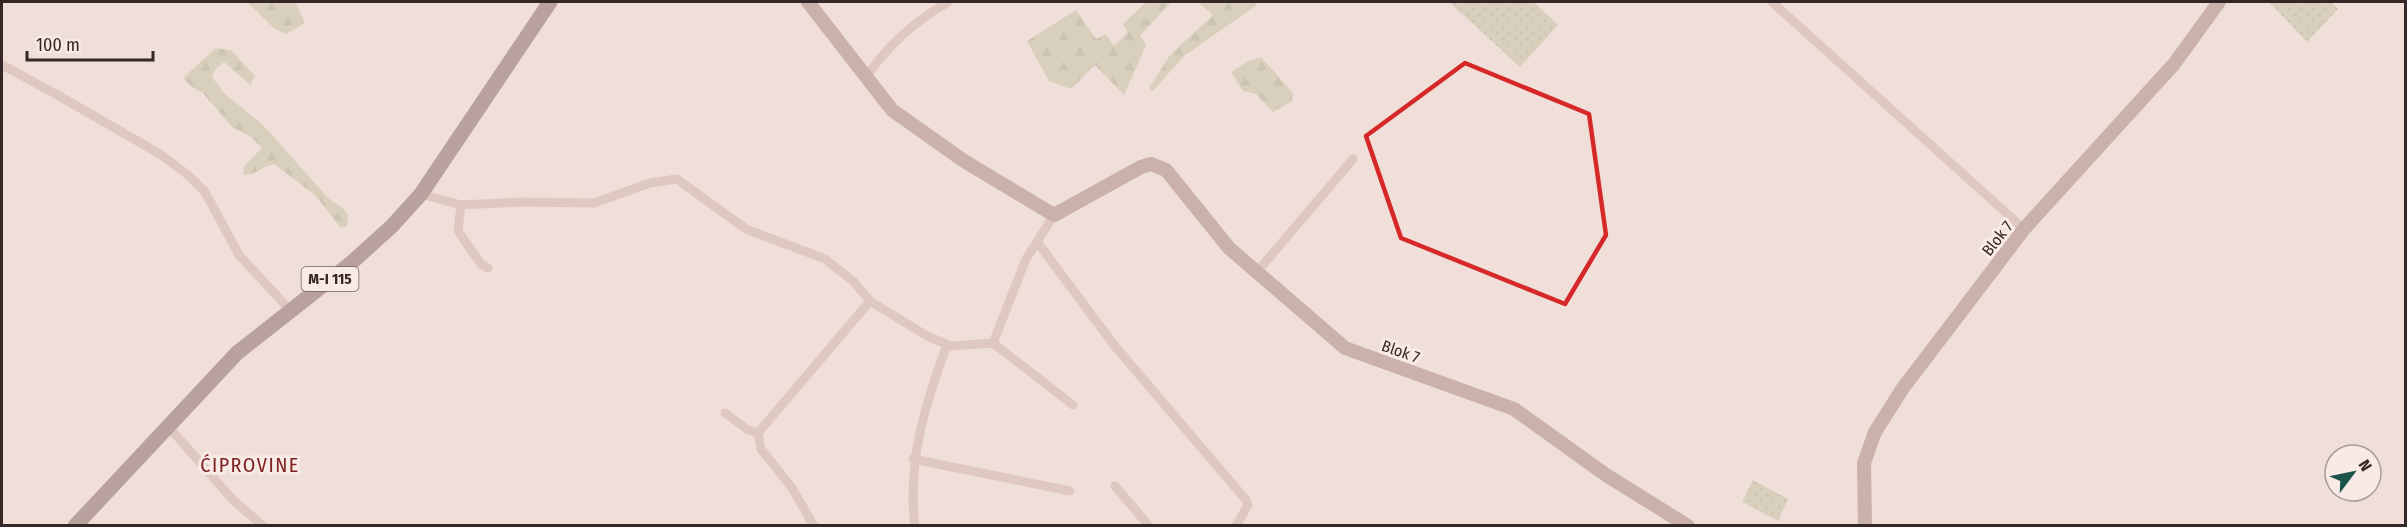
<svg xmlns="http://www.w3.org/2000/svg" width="2407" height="527" font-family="'Fira Sans Condensed',sans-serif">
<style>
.grass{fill:url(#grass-dots)}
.forest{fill:url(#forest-firs)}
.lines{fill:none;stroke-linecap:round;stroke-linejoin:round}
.street{stroke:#c8ada5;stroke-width:9}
.secondary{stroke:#9b7b77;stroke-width:14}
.primary{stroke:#755a58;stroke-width:15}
.marked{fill:none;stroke:#d62828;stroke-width:4.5;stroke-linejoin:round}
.labels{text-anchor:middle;stroke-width:6;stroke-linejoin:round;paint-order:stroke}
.shield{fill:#f8eae5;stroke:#6f625f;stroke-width:1.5}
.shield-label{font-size:15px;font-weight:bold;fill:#342726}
.street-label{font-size:16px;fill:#342726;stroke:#f8eae5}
.quarter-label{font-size:20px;letter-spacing:1.5px;fill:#802223;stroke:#f8eae5}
</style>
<defs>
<pattern id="grass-dots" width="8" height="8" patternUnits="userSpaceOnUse" patternTransform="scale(1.5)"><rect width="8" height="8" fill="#bbbf99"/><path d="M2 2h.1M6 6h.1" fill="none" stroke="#a1a484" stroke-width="1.8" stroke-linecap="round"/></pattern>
<pattern id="forest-firs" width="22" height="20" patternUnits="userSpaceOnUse" patternTransform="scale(1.5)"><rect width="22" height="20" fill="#bbbf99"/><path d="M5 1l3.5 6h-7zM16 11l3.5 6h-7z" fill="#a1a484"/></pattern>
</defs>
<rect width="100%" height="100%" fill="#f0dfd9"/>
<g class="grass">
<path d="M1449 2H1534L1558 25 1520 67Z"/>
<path d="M2269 2H2331L2338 9 2307 42Z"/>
<path d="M1753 480 1788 499 1778 521 1742 502Z"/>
</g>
<g class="forest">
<path d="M247 2H295L305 23 286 34 275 29Z"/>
<path d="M1146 2H1171L1140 36 1146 45 1124 95 1095 65 1071 89 1049 81 1027 41 1076 10 1096 39 1106 34 1114 46 1128 32 1123 24Z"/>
<path d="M1197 2H1254L1257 5 1184 56 1153 91 1149 88 1170 55 1213 15Z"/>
<path d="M216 48 231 50 255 76 250 85 224 62 215 70 212 77 224 93 263 125 330 200 344 209 348 215 347 226 341 228 315 195 274 164C263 166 256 175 244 175L243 167 262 148 250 136 232 127 203 93 193 88 183 78Z"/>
<path d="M1261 57 1293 93 1292 101 1273 112 1256 94 1243 91 1231 72 1248 61Z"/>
</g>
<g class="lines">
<g class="street">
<path d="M1772 2 2024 229"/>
<path d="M2 65 54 93 160 154 188 175 205 192 239 255 290 310"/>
<path d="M866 77C889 44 914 22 948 2"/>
<path d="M421 194 461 205 520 202 594 203 650 183 677 179 746 229 825 259 854 282 870 301 927 336 951 346 993 343 1073 405"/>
<path d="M461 205 458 231 481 264 488 268"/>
<path d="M1038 243 1114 345 1246 500 1248 505 1236 526"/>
<path d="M1257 272 1353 159"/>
<path d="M993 343 1026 259 1054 215"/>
<path d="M725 413 748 430 758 433"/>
<path d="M168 426 233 500 263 526"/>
<path d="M913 459 1070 491"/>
<path d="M1115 486 1149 526"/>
<path d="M814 526 792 488 761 449 758 433 870 301"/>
<path d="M915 526C907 462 925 404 947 345"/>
</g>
<g class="secondary">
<path d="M808 2 892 110 964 161 1054 215 1141 167 1151 164 1166 170 1229 248 1345 348 1514 409 1606 475 1688 526"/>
<path d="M1865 526 1864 463 1875 432 1903 388 2024 229 2174 64 2219 2"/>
</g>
<path class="primary" d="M75 526 237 353 350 264 392 226 421 194 550 2"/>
</g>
<path d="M0 0H2407V527H0ZM1465 63 1589 114 1606 235 1565 304 1401 238 1366 136Z" fill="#f0dfd9" fill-opacity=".55" fill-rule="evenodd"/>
<path class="marked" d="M1465 63 1589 114 1606 235 1565 304 1401 238 1366 136Z"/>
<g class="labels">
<rect class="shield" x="301.5" y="267" width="57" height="24" rx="4.5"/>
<g class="shield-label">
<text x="330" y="284">M-I 115</text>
</g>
<g class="street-label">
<text transform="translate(1997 238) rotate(-52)" y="6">Blok 7</text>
<text transform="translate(1401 351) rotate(19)" y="6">Blok 7</text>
</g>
<g class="quarter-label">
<text x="250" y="472">ĆIPROVINE</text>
</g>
</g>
<rect width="2407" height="527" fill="none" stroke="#342726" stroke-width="6"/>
<g transform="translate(2353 473) rotate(58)"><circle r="28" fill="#f8eae5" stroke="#aa9c99" stroke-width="1.5"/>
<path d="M0-4.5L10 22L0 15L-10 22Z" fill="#1d544a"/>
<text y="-9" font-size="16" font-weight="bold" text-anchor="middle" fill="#342726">N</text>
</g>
<path d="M27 51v9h126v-9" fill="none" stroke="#342726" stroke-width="3"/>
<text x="36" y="51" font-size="18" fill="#342726" stroke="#f8eae5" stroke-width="4.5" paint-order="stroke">100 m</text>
</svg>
